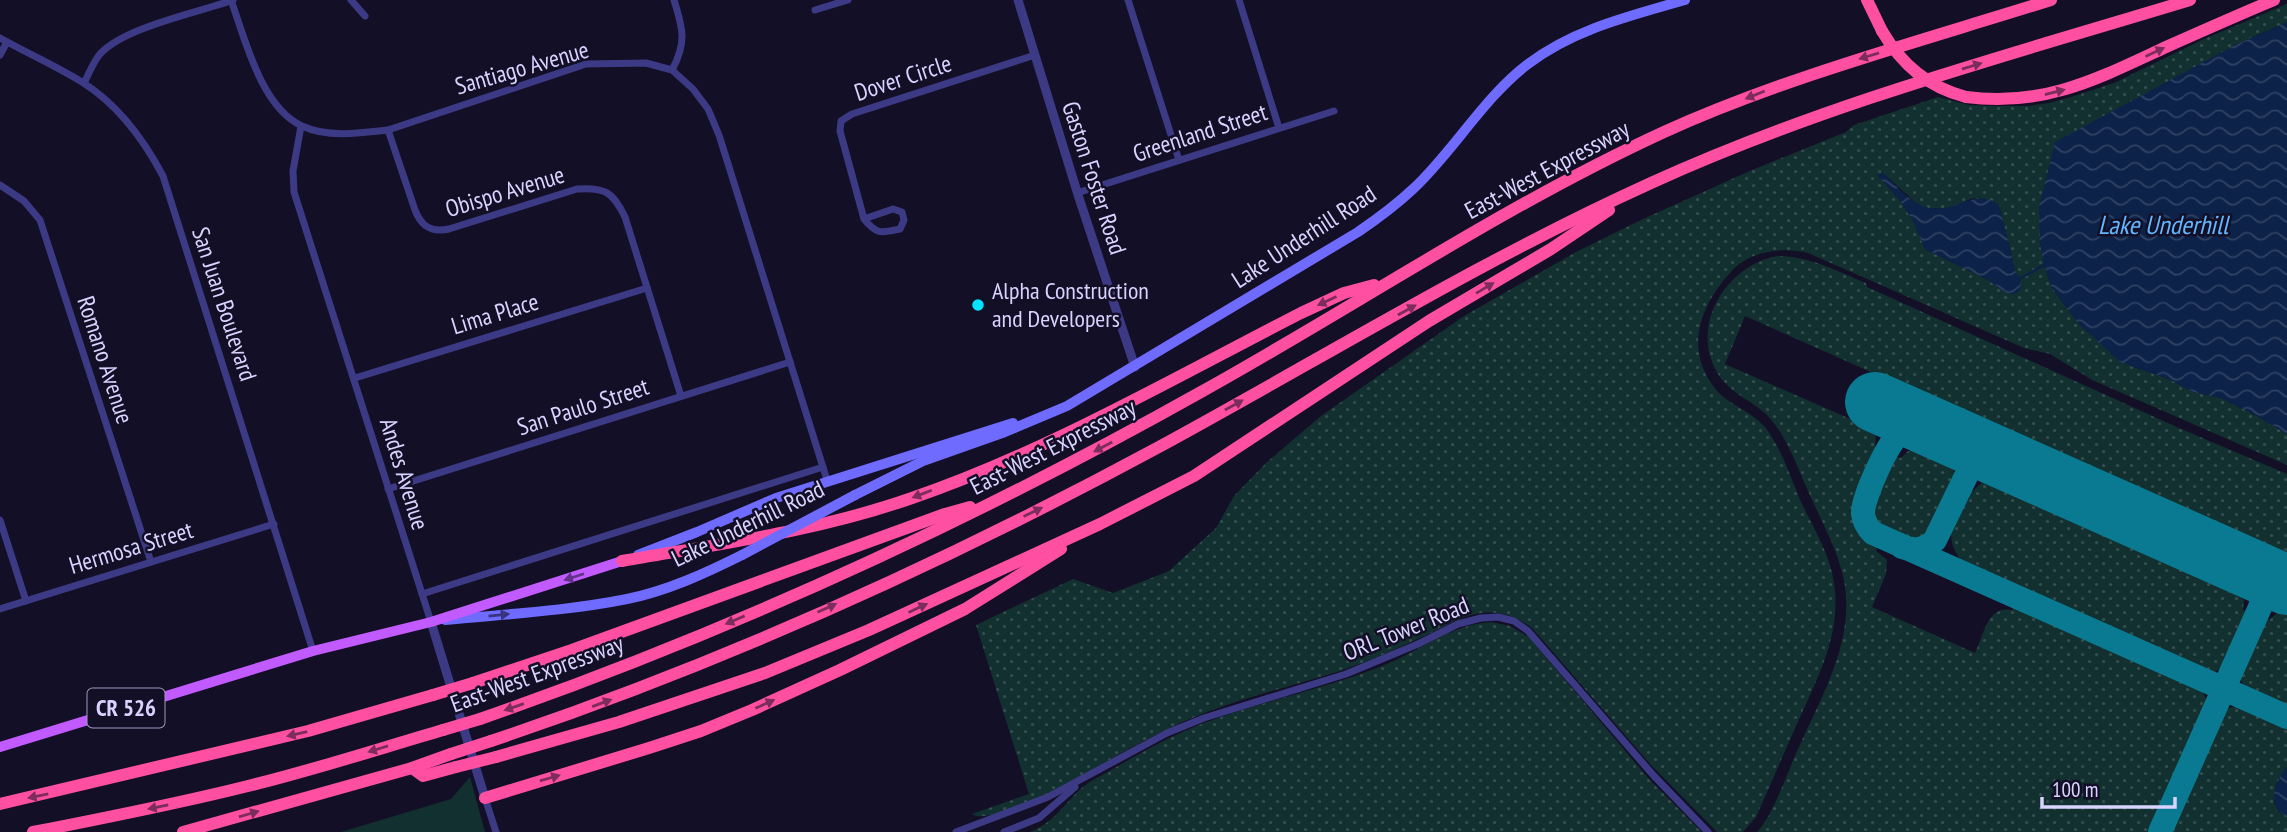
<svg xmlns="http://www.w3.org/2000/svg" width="2287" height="832" font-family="'PT Sans Narrow',sans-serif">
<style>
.grass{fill:url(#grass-dots);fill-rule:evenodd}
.park{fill:#12302f}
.water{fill:url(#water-waves)}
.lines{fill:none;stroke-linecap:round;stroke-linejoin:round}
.stream{stroke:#0c2248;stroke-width:2.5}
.taxiway{stroke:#0a7a92;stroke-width:24}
.runway{stroke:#0a7a92;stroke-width:60}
.minor{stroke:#3d3a85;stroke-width:7}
.tertiary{stroke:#3d3a85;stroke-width:9}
.secondary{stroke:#6f6bff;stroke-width:10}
.primary{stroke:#c25bff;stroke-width:10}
.motorway{stroke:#ff4fa3;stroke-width:12}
.secondary-bridge{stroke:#6f6bff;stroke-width:10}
.motorway-bridge{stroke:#ff4fa3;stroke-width:12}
.oneway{fill:#7d2c5e}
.oneway2{fill:#623188}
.oneway3{fill:#38347d}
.poi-dot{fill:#00e5ff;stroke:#130f26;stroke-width:2.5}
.labels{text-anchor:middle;stroke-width:5;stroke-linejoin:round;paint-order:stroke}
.shield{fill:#130f26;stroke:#9e99be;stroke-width:2}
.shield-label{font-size:23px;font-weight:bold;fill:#d9d4ff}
.street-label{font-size:24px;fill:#d9d4ff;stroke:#130f26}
.poi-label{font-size:24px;fill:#d9d4ff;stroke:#130f26;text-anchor:start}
.water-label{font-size:26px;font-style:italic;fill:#62b6ff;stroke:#130f26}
</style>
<defs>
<pattern id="grass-dots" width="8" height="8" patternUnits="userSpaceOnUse" patternTransform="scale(1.75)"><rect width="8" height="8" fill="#12302f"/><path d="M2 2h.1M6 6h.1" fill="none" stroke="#344d4e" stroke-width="1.8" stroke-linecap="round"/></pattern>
<pattern id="water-waves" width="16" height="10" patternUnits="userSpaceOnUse" patternTransform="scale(1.75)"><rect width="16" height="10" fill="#0c2248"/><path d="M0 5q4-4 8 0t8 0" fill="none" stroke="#2f4163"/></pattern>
</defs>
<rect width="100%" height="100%" fill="#130f26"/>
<g class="grass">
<path d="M2287 4V22L2235 45 2044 265 2052 288 2079 324 2131 366 2171 380 2193 392 2221 398 2255 415 2287 434V465L2092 380 2050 354 2024 348 1808 253C1781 247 1750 250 1730 273 1699 307 1683 352 1718 392 1732 406 1752 412 1765 427 1782 449 1791 479 1802 504 1814 529 1830 554 1834 583 1842 634 1817 679 1797 724 1783 755 1770 786 1756 817L1743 832H1717L1651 765 1532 628C1517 617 1501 611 1482 613 1464 615 1449 624 1433 632 1410 642 1388 653 1365 662 1313 682 1259 692 1207 712 1162 729 1122 753 1080 777 1062 787 989 826 972 814L1029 794 976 625 1073 579 1113 593 1169 571 1216 528 1234 496 1267 462 1321 416 1464 316 1576 252 1643 219 1752 170 1846 132 1854 125 1938 97 1969 105 1994 106H2027L2049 103 2071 97 2114 83 2204 39ZM1883 173 1916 203 1926 208 1947 209 1973 198 1999 205 2016 273 2008 294 1988 280 1925 249 1913 221 1899 199 1878 176Z"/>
<path d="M1778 256C1809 256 1837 271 1866 283L1867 287 2179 428 2287 474V557L1745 316 1725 364 1873 429 1876 435 1875 447 1879 449C1865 482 1836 522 1878 546L1876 551 1887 560 1886 574 1872 607 1975 653C1984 635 1987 605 2012 610L2014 606 2191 684C2204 690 2209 698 2205 712L2152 832H1757C1774 814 1788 770 1799 747 1823 693 1857 637 1843 576 1837 550 1824 526 1813 502 1801 477 1792 448 1776 426 1757 397 1723 397 1711 359 1696 313 1733 263 1778 256Z"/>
<path d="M1908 451H1923L1951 464 1955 474C1953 487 1937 530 1926 538 1912 550 1870 530 1871 511 1871 496 1888 470 1894 456L1901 458Z"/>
<path d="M1982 482 1993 484 2011 491 2233 589 2244 600 2243 610 2250 612 2225 665 2215 672H2203L1967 567C1939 538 1954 519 1968 488L1973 491Z"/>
<path d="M2277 613 2287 614V709C2268 701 2235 694 2241 668L2263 617 2269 620Z"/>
<path d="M1491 622 1510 626 1529 637 1649 779 1702 832H1030C1062 819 1068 793 1095 779 1131 759 1166 737 1204 723 1263 701 1324 689 1382 666 1418 652 1452 624 1491 622Z"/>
<path d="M2236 706 2250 709 2287 726V767L2276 784 2274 803 2279 812 2287 816V832H2169L2219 717 2226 709Z"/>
</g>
<path class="park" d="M470 777 485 832H341L451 799Z"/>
<g class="water">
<path d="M2287 22V434L2255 415 2221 398 2193 392 2171 380 2120 362 2079 324 2065 306 2052 288 2044 265 2040 244 2039 207 2055 142 2235 45Z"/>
<path d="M1883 173C1895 184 1909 202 1926 207 1952 216 1976 185 1999 205L2016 273 2021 278 2020 291 2015 294H2008L1988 280 1925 249 1913 221 1899 199 1877 175Z"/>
<path d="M2287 767V816C2265 806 2275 782 2287 767Z"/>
</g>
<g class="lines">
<path class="stream" d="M2021 278 2044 265"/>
<g class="taxiway">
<path d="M1939 431C1926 428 1914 424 1902 431 1889 439 1862 499 1863 514 1864 522 1867 527 1873 533L2287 717"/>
<path d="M1902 547C1915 551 1925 550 1935 540L1969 470 1984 460H2005"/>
<path d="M2261 605 2270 595 2287 589"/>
<path d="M2160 832 2261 605C2264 586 2257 577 2243 565"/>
</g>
<path class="runway" d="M1875 402 2287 585"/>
<g class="minor">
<path d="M231 0C245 39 261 107 302 126 327 138 362 133 388 130L586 64 646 63 672 70 693 89 708 109 719 135 827 480"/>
<path d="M351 0 365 16"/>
<path d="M1128 0 1179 160"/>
<path d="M1239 0 1279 128"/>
<path d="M815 10 848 0"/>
<path d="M0 38C27 53 56 66 82 82 117 104 144 140 163 176L313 651"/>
<path d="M0 55 7 42"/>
<path d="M672 70C687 42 683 29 674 0"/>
<path d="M84 83C89 74 93 62 100 54 125 27 197 13 233 0"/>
<path d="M301 126 293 171 294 192 431 622"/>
<path d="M388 130 415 210C421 226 431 233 449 229L577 189C605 187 613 192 625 217L681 396"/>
<path d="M0 185 24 201 40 220 151 562"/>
<path d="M1077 193 1334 111"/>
<path d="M864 219 893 209 902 212 904 220 900 229C881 233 877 235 864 219L840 131 841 121 852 114 1035 55"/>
<path d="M355 378 647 288"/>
<path d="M388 489 790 362"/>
<path d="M0 520 26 601"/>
<path d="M422 594 823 467"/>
<path d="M0 609 274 524"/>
<path d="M485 798 496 832"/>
<path d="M956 832 1048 797 1167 733 1204 718 1346 674 1418 644 1458 624 1481 618 1498 617 1514 621 1528 631 1654 776 1708 832"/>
<path d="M1004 832 1039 818 1075 787"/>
</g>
<g class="tertiary">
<path d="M1018 0 1079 198 1135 367"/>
<path d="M431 622 485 798"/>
</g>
<g class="secondary">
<path d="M855 495 923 461 1005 432 1067 406 1358 232C1377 219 1396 205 1413 189 1452 153 1485 96 1528 64 1574 29 1630 16 1685 0"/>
<path d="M638 555 697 532 776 498 1013 423"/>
<path d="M445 620C506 614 567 611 627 599 667 591 706 573 742 555"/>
</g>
<path class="primary" d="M0 747 313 651 431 622 622 561"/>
<g class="motorway">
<path d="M1867 0 1882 31"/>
<path d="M1966 97C2045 107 2097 79 2166 47 2202 31 2238 15 2274 0"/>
<path d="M622 561C719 544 818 531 912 498 1048 451 1174 378 1301 313L1344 293 1374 285"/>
<path d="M473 683 572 650 945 514 970 507"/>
<path d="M480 719C730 632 971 521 1201 392 1356 306 1503 206 1664 132 1788 76 1921 41 2051 0"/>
<path d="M491 741C721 664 944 563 1157 448 1321 359 1481 260 1651 183 1824 104 2009 55 2190 0"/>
<path d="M496 757 619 722 765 673 869 630 1100 524 1194 476 1429 321 1551 249 1609 210"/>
<path d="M412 768 423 776 456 767"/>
<path d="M485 798 649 748 701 731 752 710 840 670 965 609 1061 549"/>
<path d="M0 804 308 731 433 695"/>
<path d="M33 832C105 818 176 804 248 786 314 770 378 749 443 730"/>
<path d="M183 832 412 768 451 754"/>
</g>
<path class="secondary-bridge" d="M742 555 855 495"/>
<g class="motorway-bridge">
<path d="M1882 31C1902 65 1928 87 1966 97"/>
<path d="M433 695 473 683"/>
<path d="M443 730 480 719"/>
<path d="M451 754 491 741"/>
<path d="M456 767 496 757"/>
</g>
</g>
<defs><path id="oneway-solid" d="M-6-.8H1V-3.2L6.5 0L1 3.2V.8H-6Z" transform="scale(1.75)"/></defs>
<g class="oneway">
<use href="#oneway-solid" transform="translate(2155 52) rotate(-25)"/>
<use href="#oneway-solid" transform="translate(1869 56) rotate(163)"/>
<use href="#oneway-solid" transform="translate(1972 66) rotate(-17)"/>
<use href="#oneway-solid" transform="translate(2055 92) rotate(-14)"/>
<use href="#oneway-solid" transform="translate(1755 95) rotate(158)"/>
<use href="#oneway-solid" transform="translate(1485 288) rotate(-31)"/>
<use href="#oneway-solid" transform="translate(1327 301) rotate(155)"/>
<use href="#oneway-solid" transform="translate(1407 310) rotate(-29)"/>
<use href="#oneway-solid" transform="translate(1234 405) rotate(-29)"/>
<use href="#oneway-solid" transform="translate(1103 447) rotate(152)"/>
<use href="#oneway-solid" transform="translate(922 494) rotate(159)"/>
<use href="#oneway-solid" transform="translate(1033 512) rotate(-26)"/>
<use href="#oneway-solid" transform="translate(827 608) rotate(-24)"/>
<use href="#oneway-solid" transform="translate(918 608) rotate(-25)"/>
<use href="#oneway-solid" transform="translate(735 620) rotate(157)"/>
<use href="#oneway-solid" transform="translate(602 703) rotate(-20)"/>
<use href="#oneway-solid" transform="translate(765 704) rotate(-24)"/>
<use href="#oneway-solid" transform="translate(514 707) rotate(161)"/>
<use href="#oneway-solid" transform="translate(297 734) rotate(167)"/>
<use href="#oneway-solid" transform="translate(378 749) rotate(163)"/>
<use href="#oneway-solid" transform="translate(550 778) rotate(-16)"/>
<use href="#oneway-solid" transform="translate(38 796) rotate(168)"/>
<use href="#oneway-solid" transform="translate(158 807) rotate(168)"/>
<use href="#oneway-solid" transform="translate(249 814) rotate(-16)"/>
</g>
<use class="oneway2" href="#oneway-solid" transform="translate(574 577) rotate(162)"/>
<use class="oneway3" href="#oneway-solid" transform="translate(499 615) rotate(-6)"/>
<circle class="poi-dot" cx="978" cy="305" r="7"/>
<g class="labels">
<rect class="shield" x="87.5" y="688.5" width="77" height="39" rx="5"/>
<g class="shield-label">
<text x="126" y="716">CR 526</text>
</g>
<g class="street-label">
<text transform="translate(522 68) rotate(-16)" y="8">Santiago Avenue</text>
<text transform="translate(903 78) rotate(-18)" y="8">Dover Circle</text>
<text transform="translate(1200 133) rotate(-18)" y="8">Greenland Street</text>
<text transform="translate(1547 170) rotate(-28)" y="8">East-West Expressway</text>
<text transform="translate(1094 178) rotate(72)" y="8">Gaston Foster Road</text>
<text transform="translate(505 192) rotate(-17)" y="8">Obispo Avenue</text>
<text transform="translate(1304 237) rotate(-33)" y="8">Lake Underhill Road</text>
<text transform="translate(224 304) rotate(72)" y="8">San Juan Boulevard</text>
<text transform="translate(495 314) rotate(-17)" y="8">Lima Place</text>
<text transform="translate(105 360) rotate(72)" y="8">Romano Avenue</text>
<text transform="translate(583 407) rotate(-18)" y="8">San Paulo Street</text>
<text transform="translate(1053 447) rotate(-27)" y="8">East-West Expressway</text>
<text transform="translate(404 474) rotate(73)" y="8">Andes Avenue</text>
<text transform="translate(748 524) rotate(-26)" y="8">Lake Underhill Road</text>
<text transform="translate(131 548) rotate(-17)" y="8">Hermosa Street</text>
<text transform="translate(1406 629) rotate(-22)" y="8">ORL Tower Road</text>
<text transform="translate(537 674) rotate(-20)" y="8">East-West Expressway</text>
</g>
<g class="poi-label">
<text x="992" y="299">Alpha Construction<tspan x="992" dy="28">and Developers</tspan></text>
</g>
<g class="water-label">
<text x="2163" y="234">Lake Underhill</text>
</g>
</g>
<path d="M2042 797v10h133v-10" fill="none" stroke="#d9d4ff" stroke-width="3.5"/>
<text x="2052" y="797" font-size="21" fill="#d9d4ff" stroke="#130f26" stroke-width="5" paint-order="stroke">100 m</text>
</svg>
